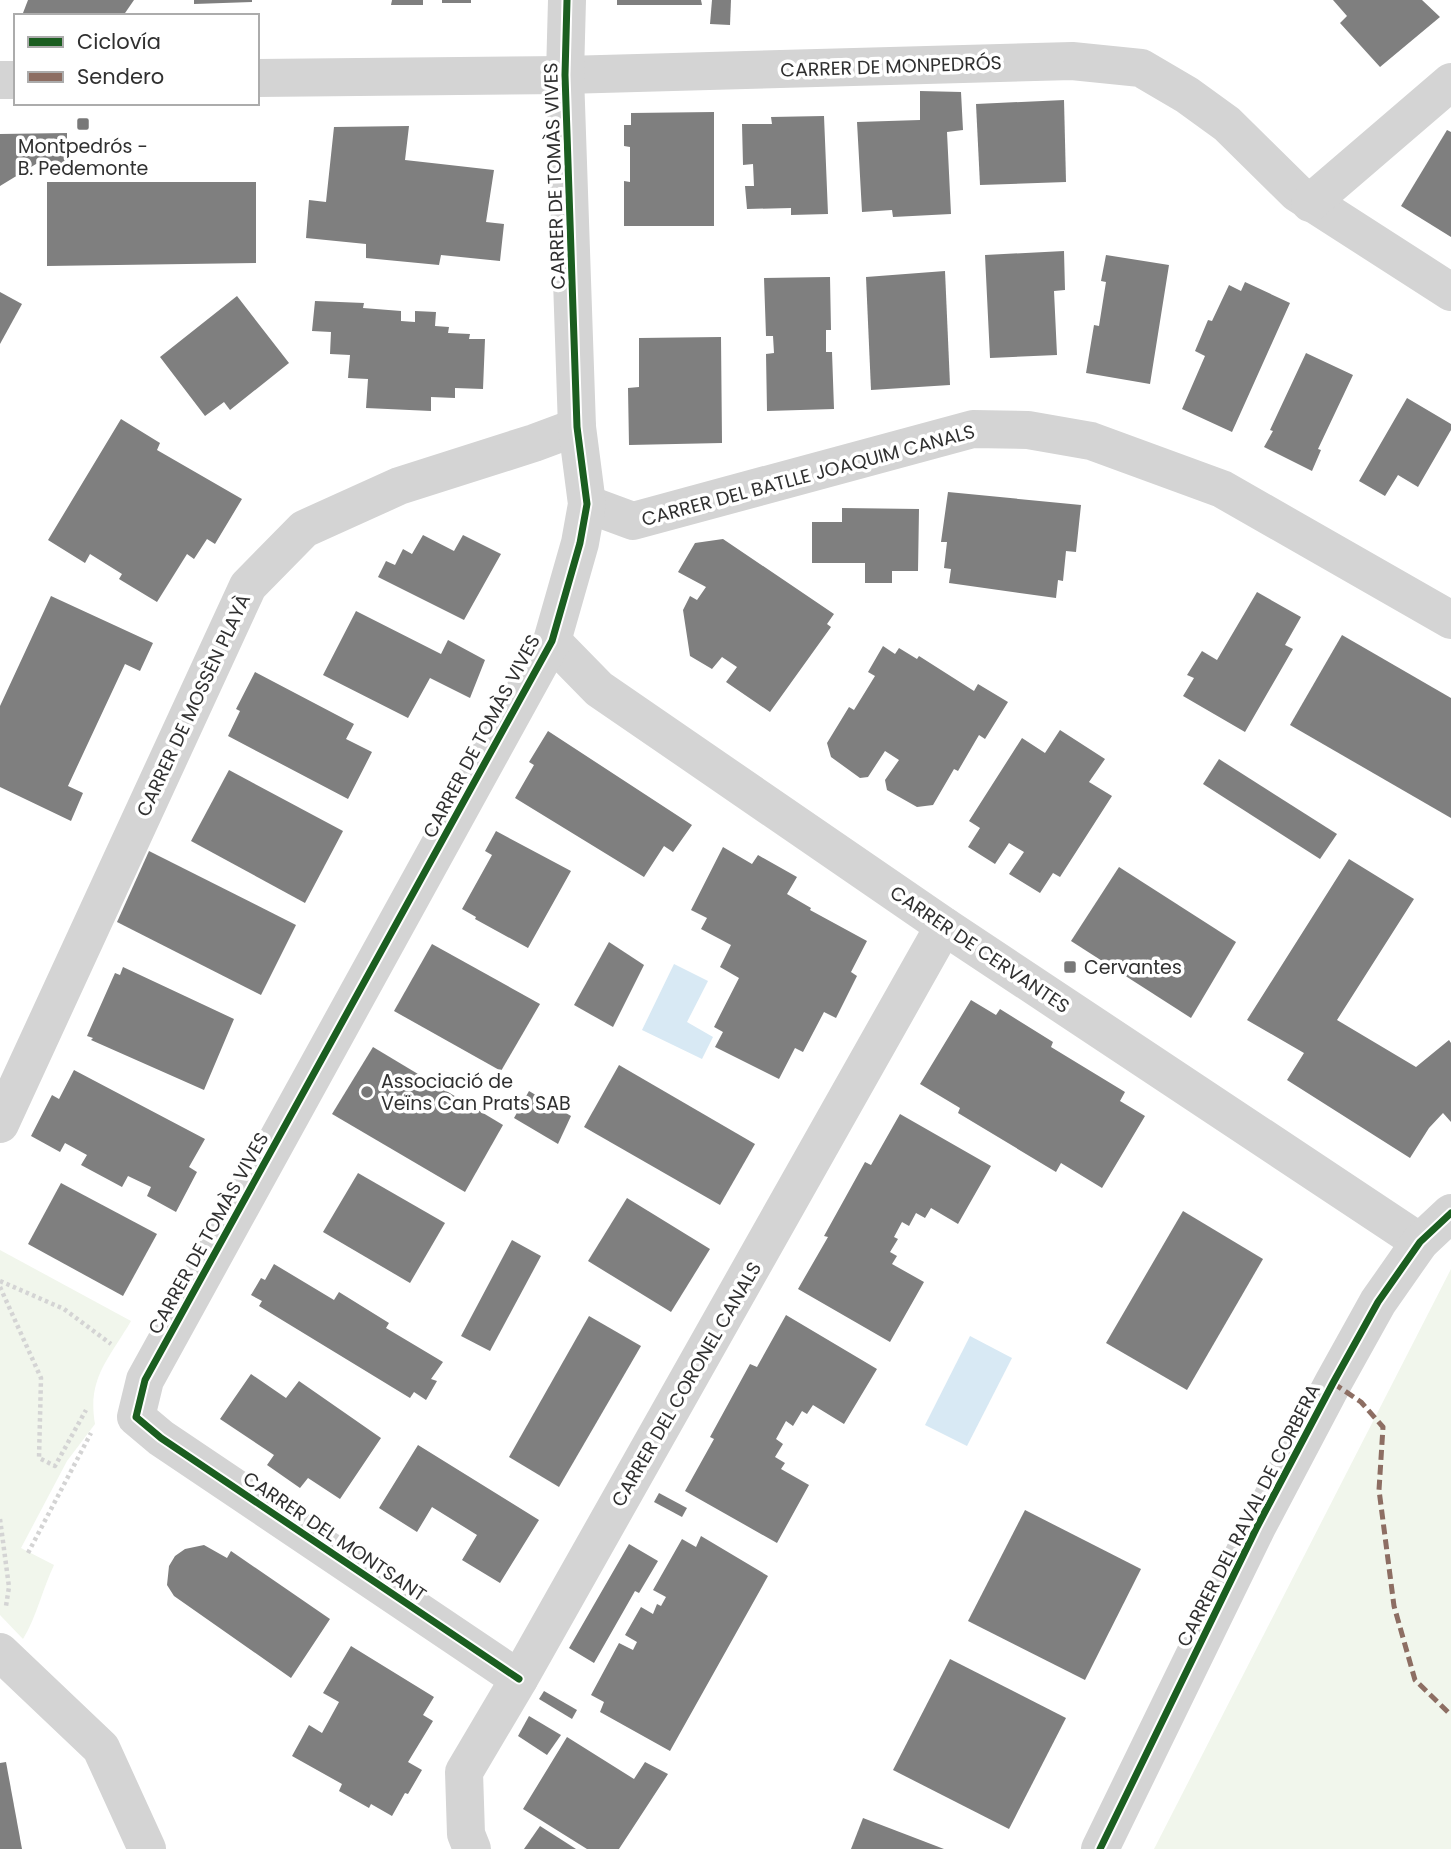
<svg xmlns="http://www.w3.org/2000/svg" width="1451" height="1849" font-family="Poppins,sans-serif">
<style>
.green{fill:#f1f6ec}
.water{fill:#d8e9f4}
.building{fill:#7f7f7f}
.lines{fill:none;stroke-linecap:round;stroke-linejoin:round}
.path{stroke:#d4d4d4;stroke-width:4.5;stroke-dasharray:3.5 3.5;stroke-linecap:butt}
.minor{stroke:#d4d4d4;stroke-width:38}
.quiet{stroke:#8d6e63;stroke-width:5;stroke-dasharray:10 5;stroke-linecap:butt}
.cycleway-casing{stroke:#fff;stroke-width:11}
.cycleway{stroke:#1b5e20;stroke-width:7}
.poi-dot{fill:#787878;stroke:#fff;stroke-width:2.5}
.labels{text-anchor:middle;stroke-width:7;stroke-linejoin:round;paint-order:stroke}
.street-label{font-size:19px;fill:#303030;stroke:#fff}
.poi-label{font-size:19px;fill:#303030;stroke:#fff;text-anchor:start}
</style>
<rect width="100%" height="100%" fill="#fff"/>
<g class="green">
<path d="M0 1250 131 1321C109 1359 87 1378 95 1424L67 1461 21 1548 54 1565C42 1590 37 1616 23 1639L0 1615Z"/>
<path d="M1451 1269V1849H1154Z"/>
</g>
<g class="water">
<path d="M674 964 708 981 687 1022 713 1037 702 1059 642 1030Z"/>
<path d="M970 1336 1012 1358 967 1446 925 1425Z"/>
</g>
<g class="building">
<path d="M28 0H134L123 16H24L23 13Z"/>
<path d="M194 0H252V2L194 4Z"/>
<path d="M392 0H423V5H391Z"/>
<rect x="442" y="0" width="29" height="3"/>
<path d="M617 0H701L702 5H617Z"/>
<path d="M712 0H731L730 25 710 24Z"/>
<path d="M1333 0H1422L1440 17 1380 67 1340 23 1347 16Z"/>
<path d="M920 91 961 92 963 130 947 132 951 214 893 217 892 210 862 212 857 122 920 120Z"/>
<path d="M1064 100 1066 182 980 185 976 104Z"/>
<path d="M714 112V226H624V181L630 182V147L624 146V125H631V113Z"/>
<path d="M824 116 828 214 791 215V208L747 209 745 186H754L753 164 743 165 742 124H772L771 117Z"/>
<path d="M409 126 405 160 494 170 486 222 504 224 500 261 441 255 439 265 366 258V244L306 238 309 200 326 202 334 127Z"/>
<path d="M1447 130 1451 132V237L1401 206Z"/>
<path d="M67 133V163L36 164 0 186V134Z"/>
<path d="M47 182H256V263L47 266Z"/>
<path d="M1064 251 1065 290 1054 291 1057 355 990 358 985 255Z"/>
<path d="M1106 255 1169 265 1150 384 1086 373 1094 325 1099 326 1106 282 1101 281Z"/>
<path d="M945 271 950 385 871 390 866 277Z"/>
<path d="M830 277 831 330H826V352H832L834 409 767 411 766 354 774 353 773 336H766L764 278Z"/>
<path d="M1245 282 1290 303 1232 432 1182 409 1205 356 1195 351 1208 320 1212 321 1229 285 1241 291Z"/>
<path d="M0 292 22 304 0 344Z"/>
<path d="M237 296 289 363 230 410 224 402 205 416 160 357Z"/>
<path d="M315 301 364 303 363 308 401 311V321L415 322V311L436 312 435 326 449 327 448 333 470 334 469 339H485L483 389 455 388V398L431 397V411L366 408 368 379 348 378 350 355 330 354 331 332 312 331Z"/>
<path d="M721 337 722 443 629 445 628 388 639 387V338Z"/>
<path d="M1306 353 1353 375 1318 449 1321 450 1312 471 1264 447 1273 431 1270 430Z"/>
<path d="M1407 398 1451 424V430L1418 487 1398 475 1385 496 1359 481Z"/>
<path d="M121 419 160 443 157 450 242 499 215 544 207 539 194 559 187 554 157 602 119 579 122 574 90 554 85 563 48 540Z"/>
<path d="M948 492 1081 505 1076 552 1066 551 1063 581 1058 580 1056 598 949 583 951 569 944 568 947 542H941Z"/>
<path d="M842 508 919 509 918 571H892V583H865V563H812V522H842Z"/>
<path d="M423 535 454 551 463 535 501 554 464 620 378 577 386 561 395 565 403 549 412 554Z"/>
<path d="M723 539 834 614 827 624 831 627 770 712 726 682 737 667 722 657 712 669 690 656 683 610 690 596 697 600 706 587 678 572 695 543Z"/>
<path d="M1257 592 1301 617 1285 645 1293 649 1245 732 1183 696 1194 678 1187 675 1202 651 1217 660Z"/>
<path d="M51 596 153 643 140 671 125 664 68 786 83 793 71 821 0 787V706Z"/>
<path d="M356 611 441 654 448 640 485 660 470 698 430 678 408 718 323 675Z"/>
<path d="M1342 635 1451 698V818L1290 725Z"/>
<path d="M883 646 895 654 899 648 917 659 919 656 974 691 978 684 1008 702 985 739 979 735 958 771 954 769 933 805 917 807 887 790 885 780 899 760 885 751 868 777 860 778 831 757 827 743 849 707 854 710 875 676 868 672Z"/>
<path d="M255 672 354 724 346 739 372 752 348 799 228 736 240 711 236 709Z"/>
<path d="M1060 730 1105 759 1089 782 1112 796 1060 877 1053 873 1040 893 1009 874 1024 852 1009 843 995 864 968 847 980 828 969 821 1022 738 1045 753Z"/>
<path d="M548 731 692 825 673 852 664 846 644 877 515 798 534 765 529 762Z"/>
<path d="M1219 759 1337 834 1320 859 1203 784Z"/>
<path d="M229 770 343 831 305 903 191 841Z"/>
<path d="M496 831 571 871 528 948 475 919 476 917 462 909 492 855 485 851Z"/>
<path d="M723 847 752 864 758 855 797 877 787 894 811 908 810 910 867 941 851 972 857 976 836 1018 824 1012 803 1052 795 1048 779 1079 715 1047 723 1032 714 1027 739 978 720 967 731 945 701 929 707 918 691 910Z"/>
<path d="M149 851 296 925 261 995 117 922Z"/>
<path d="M1349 859 1414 899 1337 1020 1416 1067 1449 1040 1451 1043V1122L1443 1113 1429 1128 1410 1158 1287 1080 1304 1053 1247 1020Z"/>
<path d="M1119 867 1236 942 1191 1018 1071 941Z"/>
<path d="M609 942 644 965 613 1027 574 1005Z"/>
<path d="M432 944 540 1004 501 1071 394 1011Z"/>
<path d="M123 967 234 1019 204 1090 91 1040 93 1038 87 1036 115 973 120 975Z"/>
<path d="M971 1000 996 1015 1000 1009 1053 1042 1051 1047 1125 1092 1120 1101 1145 1116 1102 1188 1061 1163 1056 1172 958 1113 960 1108 920 1084Z"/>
<path d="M373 1047 503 1125 465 1192 332 1114Z"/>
<path d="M619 1065 755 1144 720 1205 584 1127Z"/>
<path d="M74 1070 205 1139 189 1167 197 1172 176 1212 147 1196 151 1187 128 1176 122 1187 81 1165 87 1155 65 1143 60 1152 31 1136 52 1095 59 1099Z"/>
<path d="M529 1091 571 1116 558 1144 514 1118Z"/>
<path d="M900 1114 991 1166 958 1224 931 1208 925 1218 916 1213 909 1226 902 1222 894 1237 898 1239 890 1252 897 1256 892 1264 924 1282 890 1342 798 1289 828 1237 824 1236 865 1162 871 1165Z"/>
<path d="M358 1173 445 1223 410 1283 323 1232Z"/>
<path d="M61 1183 157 1234 123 1296 28 1244Z"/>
<path d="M627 1198 710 1249 671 1312 588 1261Z"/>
<path d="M1183 1211 1263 1259 1187 1390 1106 1343Z"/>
<path d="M512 1240 541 1256 490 1351 461 1336Z"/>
<path d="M274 1264 334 1300 339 1292 389 1323 386 1328 443 1362 431 1379 437 1381 426 1400 414 1392 410 1398 259 1306 262 1301 251 1295 261 1278 265 1280Z"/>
<path d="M786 1315 877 1369 844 1424 813 1405 807 1414 802 1411 793 1426 786 1421 776 1439 783 1444 775 1457 785 1463 781 1469 809 1485 777 1543 685 1491 714 1439 710 1437 750 1364 757 1367Z"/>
<path d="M589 1316 641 1346 559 1487 509 1457Z"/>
<path d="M251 1374 286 1398 299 1381 381 1438 340 1499 308 1478 300 1488 267 1465 274 1455 220 1419Z"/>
<path d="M418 1445 539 1520 500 1583 462 1560 477 1535 432 1507 417 1532 379 1508Z"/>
<path d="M659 1493 687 1508 682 1517 654 1502Z"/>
<path d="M1025 1510 1141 1569 1085 1680 968 1621Z"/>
<path d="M701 1536 768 1576 670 1751 600 1712 604 1702 591 1695 619 1643 633 1650 637 1642 625 1635 641 1607 653 1614 657 1604 661 1606 666 1597 653 1590 682 1539 696 1547Z"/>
<path d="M629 1544 658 1561 639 1593 635 1591 594 1663 569 1648Z"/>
<path d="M204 1545 227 1558 231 1551 330 1619 291 1678 174 1596 167 1585 169 1566 175 1556 185 1549Z"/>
<path d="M351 1646 434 1697 423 1715 433 1721 408 1762 422 1770 408 1794 405 1793 392 1816 371 1804 369 1808 339 1791 342 1784 292 1756 309 1725 322 1733 339 1702 323 1693Z"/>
<path d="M950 1659 1066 1718 1009 1829 893 1770Z"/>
<path d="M544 1691 577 1710 572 1719 539 1699Z"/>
<path d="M529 1716 561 1735 547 1755 518 1736Z"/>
<path d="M567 1737 634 1779 645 1762 668 1774 619 1849H587L523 1809Z"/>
<path d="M6 1762 22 1849H0V1763Z"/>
<path d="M863 1818 944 1849H851Z"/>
<path d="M540 1826 576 1849H524Z"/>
</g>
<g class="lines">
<g class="path">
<path d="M0 1281 64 1309 111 1344"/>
<path d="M0 1287 41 1378 39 1458 55 1466 86 1410"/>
<path d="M0 1519 9 1587 6 1606"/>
<path d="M28 1553 91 1433"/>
</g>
<g class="minor">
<path d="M257 78 565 75 1072 61 1141 68 1187 95 1227 124 1297 193 1451 292"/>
<path d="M0 80H16"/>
<path d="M1310 203 1451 82"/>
<path d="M587 504 633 521 973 429 1028 430 1091 441 1222 489 1451 620"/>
<path d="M552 641 599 689 944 926 1420 1242"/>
<path d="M0 1124 248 586 304 529 399 486 534 443 577 427"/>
<path d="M0 1652 101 1748 147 1849"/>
<path d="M519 1679 161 1438 136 1417 145 1380 552 641 580 543 587 504 577 427 565 75 567 0"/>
<path d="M472 1849 466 1834 464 1772 519 1679 944 926"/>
<path d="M1100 1849 1257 1527 1333 1383 1378 1302 1420 1242 1451 1213"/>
</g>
<path class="quiet" d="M1333 1383 1361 1402 1383 1427 1379 1490 1394 1606 1415 1680 1451 1715"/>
<defs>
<g id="cycleway">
<path d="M519 1679 161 1438 136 1417 145 1380 552 641 580 543 587 504 577 427 565 75 567 0"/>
<path d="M1100 1849 1257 1527 1333 1383 1378 1302 1420 1242 1451 1213"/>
</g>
</defs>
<use href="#cycleway" class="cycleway-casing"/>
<use href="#cycleway" class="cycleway"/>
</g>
<g class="poi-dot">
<rect x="76" y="117" width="14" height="14" rx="3.5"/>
<rect x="1063" y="960" width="14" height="14" rx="3.5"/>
<circle cx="367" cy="1092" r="7"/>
</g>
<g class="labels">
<g class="street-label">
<text transform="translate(891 66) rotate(-2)" y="7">CARRER DE MONPEDRÓS</text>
<text transform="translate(554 176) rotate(-92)" y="7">CARRER DE TOMÀS VIVES</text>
<text transform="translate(808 475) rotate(-15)" y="7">CARRER DEL BATLLE JOAQUIM CANALS</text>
<text transform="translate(193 705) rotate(-65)" y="7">CARRER DE MOSSÈN PLAYÀ</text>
<text transform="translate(481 736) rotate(-62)" y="7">CARRER DE TOMÀS VIVES</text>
<text transform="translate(980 949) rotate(34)" y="7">CARRER DE CERVANTES</text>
<text transform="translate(208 1233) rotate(-61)" y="7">CARRER DE TOMÀS VIVES</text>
<text transform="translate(686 1384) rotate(-60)" y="7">CARRER DEL CORONEL CANALS</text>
<text transform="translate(1248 1515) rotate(-63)" y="7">CARRER DEL RAVAL DE CORBERA</text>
<text transform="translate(335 1536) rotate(34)" y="7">CARRER DEL MONTSANT</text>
</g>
<g class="poi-label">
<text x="83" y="153" text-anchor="middle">Montpedrós -<tspan x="83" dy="22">B. Pedemonte</tspan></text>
<text x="1084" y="974">Cervantes</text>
<text x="381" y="1088">Associació de<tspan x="381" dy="22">Veïns Can Prats SAB</tspan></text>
</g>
</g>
<rect x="14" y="14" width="245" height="91" fill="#ffffff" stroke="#acacac" stroke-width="2"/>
<rect x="28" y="37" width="35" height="10" fill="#1b5e20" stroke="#acacac" stroke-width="2"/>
<text x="77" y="49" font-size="21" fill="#303030">Ciclovía</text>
<rect x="28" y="72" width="35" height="10" fill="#8d6e63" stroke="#acacac" stroke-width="2"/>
<text x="77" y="84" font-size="21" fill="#303030">Sendero</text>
</svg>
